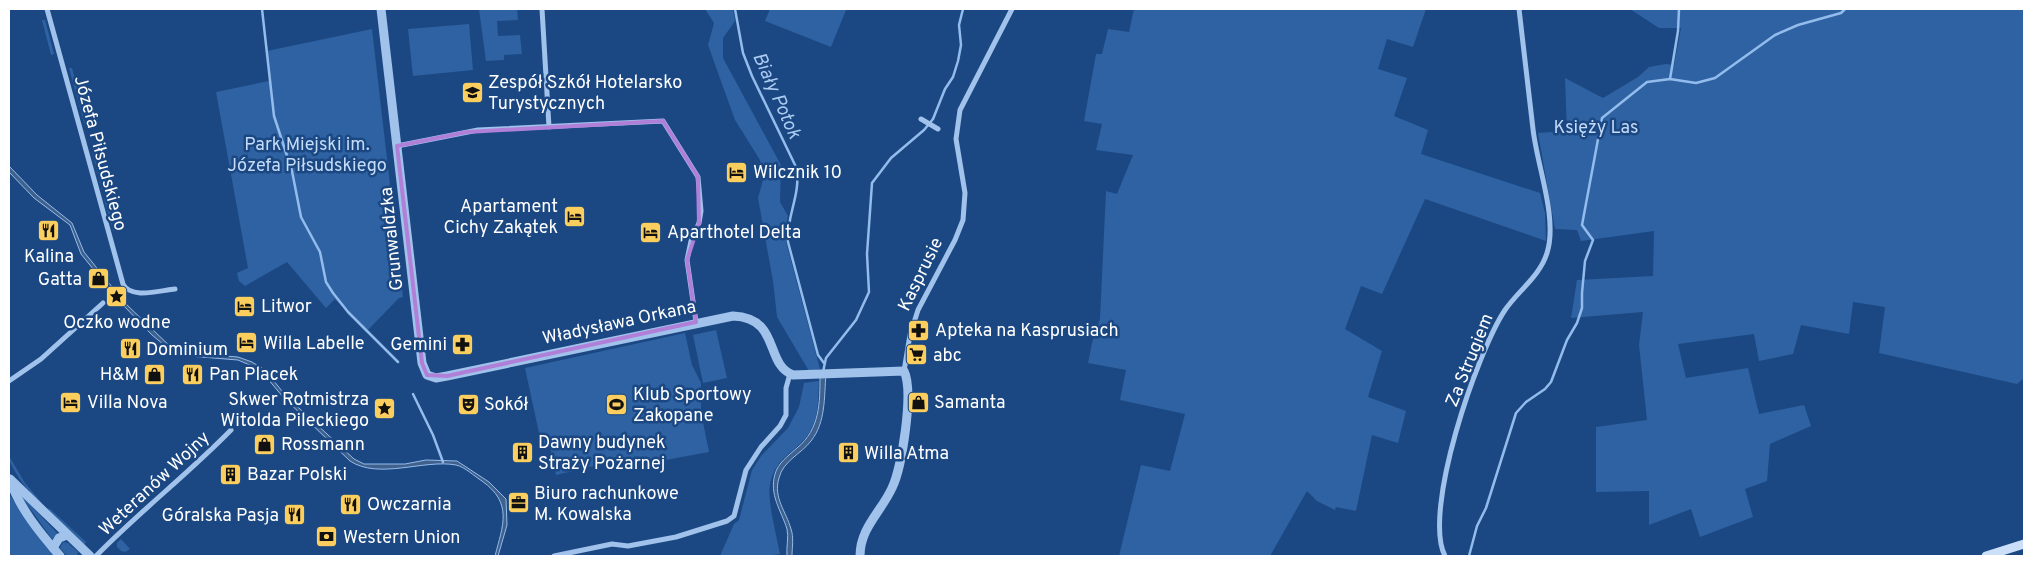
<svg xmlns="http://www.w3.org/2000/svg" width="2033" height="565" font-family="Overpass,sans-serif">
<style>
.green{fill:#2e62a2}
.water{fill:#40618c;stroke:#93bced}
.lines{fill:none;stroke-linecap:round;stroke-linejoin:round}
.stream{stroke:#93bced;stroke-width:2.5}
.minor{stroke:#a0c2eb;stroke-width:5}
.tertiary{stroke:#a0c2eb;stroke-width:9}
.secondary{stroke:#ccdff8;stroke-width:9}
.marked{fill:none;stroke:#b080d9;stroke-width:4;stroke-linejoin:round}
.labels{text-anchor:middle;stroke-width:5;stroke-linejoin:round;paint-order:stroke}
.poi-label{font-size:18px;fill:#fff;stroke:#1b4883;text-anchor:start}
.park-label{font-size:18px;fill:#c5dcf8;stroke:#1b4883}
.street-label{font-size:18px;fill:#fff;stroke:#1b4883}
.water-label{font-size:19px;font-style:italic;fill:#acccf2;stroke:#1b4883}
</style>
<rect width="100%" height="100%" fill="#1b4883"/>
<g class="green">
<path d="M479 9H517L518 20 497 21 498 36 520 35 522 54 504 55V60L486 61Z"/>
<path d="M705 9H733L735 21 723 38V58L781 165 780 202 788 216 785 228 786 242 820 369 809 371 777 317 773 281 758 198 763 180 760 160 735 120 708 45 714 23Z"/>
<path d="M770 9H842L846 10 831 47 765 21Z"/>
<path d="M1134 9H1426L1413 47 1387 39 1378 69 1407 78 1394 116 1428 130 1421 154 1540 193 1545 213 1546 241 1425 199 1382 294 1361 286 1345 329 1382 351 1368 397 1406 411 1398 443 1372 435 1356 511 1336 507 1335 510 1317 501 1307 491 1270 556H1119L1141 465 1170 471 1185 414 1120 400 1126 370 1088 363 1092 343 1100 319 1106 191 1117 194 1133 155 1096 150 1102 124 1084 121 1096 54H1102L1108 29 1129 32Z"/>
<path d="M1630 9H2024V378L2017 384 1879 353 1885 307 1853 302 1849 334 1801 325 1793 354 1759 361 1754 334 1678 344 1686 378 1748 368 1759 414 1804 405 1811 426 1770 444 1767 481 1745 489 1753 517 1700 537 1691 509 1649 525V491L1596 492V427L1647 420 1639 345 1643 312 1571 318 1577 280 1653 276 1654 231 1581 241 1577 230 1555 229 1538 133 1567 131 1565 78 1603 98 1638 77 1649 67 1666 64 1674 65 1681 28H1659Z"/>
<path d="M45 20 54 54 51 55 42 20Z"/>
<path d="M469 24 473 70 413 76 408 29Z"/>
<path d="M372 29 403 297 399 298 366 332 335 299 326 308 287 262 245 286 239 281 237 273 248 268 216 92 269 81 267 51Z"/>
<path d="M69 68H72L88 126 85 127Z"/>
<path d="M94 151 105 189 102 190 92 153Z"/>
<path d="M108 198 116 230 113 231 104 199Z"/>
<path d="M716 330 727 378 703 383 693 335Z"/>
<path d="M685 333 692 365 701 383V412L709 452 611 470 610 462 556 475 550 446 542 447 525 368Z"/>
<path d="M819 381C818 396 819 414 812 427 801 452 775 454 770 485 767 501 777 537 780 554L766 556H720L734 524 739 520 752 470 761 456 788 428 799 407 804 383Z"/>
<path d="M9 456 25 483 42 503C32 497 9 468 9 456Z"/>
<path d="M19 493 58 534 52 539Z"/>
<path d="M9 494 33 529 54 556H9Z"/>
<path d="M49 508 86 542 84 545 48 511Z"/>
<path d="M121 539 130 549 125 552 121 551 117 547V543Z"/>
<path d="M63 542 68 543 78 552 77 556H67L60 548Z"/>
</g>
<g class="water">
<path d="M9 166 37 195 72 223 84 252 117 293 123 297 125 303 176 352 238 357 252 362 265 370 286 396 354 459 364 464H405L426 460 457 461 489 482 506 499 507 525 498 556H495C503 525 513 503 482 481 474 476 465 467 456 465 424 459 379 480 350 461L283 397 262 372 252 366 238 360 176 355 152 335 121 303 120 298 115 296 81 254 70 225 34 198 9 172Z"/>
<path d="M826 374C824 397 826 422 811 441 801 454 783 461 779 478 773 498 786 511 791 529 794 537 792 548 792 556H787C786 548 789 537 787 529 781 510 769 495 775 474 778 463 788 456 797 448 820 429 820 403 820 375Z"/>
</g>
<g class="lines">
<g class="stream">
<path d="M262 9 274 116 292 171 301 217 320 252 326 282 333 293 348 312 398 362"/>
<path d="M735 9 743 53 752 76 796 167C802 193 786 216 788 242L818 355 824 363"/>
<path d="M1670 79 1678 31 1679 9"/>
<path d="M823 372 826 358 856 320 869 292 867 254 872 183 891 158 924 130 933 119 945 89 953 77 958 61 961 45 959 25 963 9"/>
<path d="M413 394 433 435 443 462"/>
<path d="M1469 556 1477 526 1486 508 1516 413 1526 402 1545 389 1551 382 1567 340 1577 323 1582 308V293L1585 261 1593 240 1582 225 1602 118 1647 82 1670 79 1696 83 1715 78 1775 35 1798 25 1841 13 1845 9"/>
</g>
<g class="minor">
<path d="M47 9 123 284C131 300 161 290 175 289"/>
<path d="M542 9 549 127"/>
<path d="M921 119 938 129"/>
<path d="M397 146 478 130 663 121 698 177 701 211 699 223 691 241 687 260 696 322"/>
<path d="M904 371 910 335 918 310 955 240 963 220 965 193 956 139 960 110 1012 9"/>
<path d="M9 381 41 359 103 303"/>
<path d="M96 556C139 512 188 474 231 430"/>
<path d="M554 556 612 544 628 546 676 537 727 521 734 516 746 470 761 447 780 426 786 415V388L790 374"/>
<path d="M1445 556C1422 512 1477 352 1505 310 1518 291 1540 276 1547 253 1558 218 1537 166 1533 129 1528 89 1524 49 1519 9"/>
</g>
<g class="tertiary">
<path d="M381 9 422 363 427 375 436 378 447 376 733 316C781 318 764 364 793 375L904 371C914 391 902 468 892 488 881 512 860 528 860 556"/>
<path d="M10 479 90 556"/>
<path d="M10 480C20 509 40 533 60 556"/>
<path d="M53 548 59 538 67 535"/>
</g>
<path class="secondary" d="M1986 556 2024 544"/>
</g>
<path class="marked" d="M663 121 698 177 699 223 687 260 696 322 447 376 427 375 422 363 397 146 467 132Z"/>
<defs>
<symbol id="school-square" viewBox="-11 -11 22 22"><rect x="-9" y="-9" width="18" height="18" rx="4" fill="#fcce5d" stroke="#1b4883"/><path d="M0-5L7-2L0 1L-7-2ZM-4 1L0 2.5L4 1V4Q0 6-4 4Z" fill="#111"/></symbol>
<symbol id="hotel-square" viewBox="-11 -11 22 22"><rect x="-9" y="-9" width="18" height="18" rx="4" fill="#fcce5d" stroke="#1b4883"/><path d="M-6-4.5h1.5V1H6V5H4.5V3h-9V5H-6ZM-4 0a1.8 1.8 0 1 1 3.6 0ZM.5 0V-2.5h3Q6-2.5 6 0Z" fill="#111"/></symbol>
<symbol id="restaurant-square" viewBox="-11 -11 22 22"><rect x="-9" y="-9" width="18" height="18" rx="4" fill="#fcce5d" stroke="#1b4883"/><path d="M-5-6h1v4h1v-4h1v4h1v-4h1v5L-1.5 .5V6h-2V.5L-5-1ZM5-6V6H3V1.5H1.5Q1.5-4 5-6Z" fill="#111"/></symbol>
<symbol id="shop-square" viewBox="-11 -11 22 22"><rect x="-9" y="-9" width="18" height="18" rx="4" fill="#fcce5d" stroke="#1b4883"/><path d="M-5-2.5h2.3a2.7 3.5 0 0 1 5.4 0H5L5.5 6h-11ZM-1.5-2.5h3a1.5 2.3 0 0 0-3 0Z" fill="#111"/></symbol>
<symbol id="sight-square" viewBox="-11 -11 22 22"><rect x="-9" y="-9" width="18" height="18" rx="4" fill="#fcce5d" stroke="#1b4883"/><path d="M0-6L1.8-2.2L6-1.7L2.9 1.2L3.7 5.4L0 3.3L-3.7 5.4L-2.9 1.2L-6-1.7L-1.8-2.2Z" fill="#111"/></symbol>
<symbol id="pharmacy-square" viewBox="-11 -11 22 22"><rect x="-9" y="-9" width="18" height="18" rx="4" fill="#fcce5d" stroke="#1b4883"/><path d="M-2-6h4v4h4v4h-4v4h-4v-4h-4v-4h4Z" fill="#111"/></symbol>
<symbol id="supermarket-square" viewBox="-11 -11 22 22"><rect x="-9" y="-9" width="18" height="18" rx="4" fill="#fcce5d" stroke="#1b4883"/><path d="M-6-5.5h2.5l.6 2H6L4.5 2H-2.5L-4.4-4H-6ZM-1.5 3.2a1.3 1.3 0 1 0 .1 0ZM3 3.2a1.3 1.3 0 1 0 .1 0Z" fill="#111"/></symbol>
<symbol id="theatre-square" viewBox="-11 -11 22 22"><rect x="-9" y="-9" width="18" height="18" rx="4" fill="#fcce5d" stroke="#1b4883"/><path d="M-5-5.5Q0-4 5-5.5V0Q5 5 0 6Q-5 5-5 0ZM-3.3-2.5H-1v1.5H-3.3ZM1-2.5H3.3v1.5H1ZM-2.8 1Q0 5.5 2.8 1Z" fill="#111"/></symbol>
<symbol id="stadium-square" viewBox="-11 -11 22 22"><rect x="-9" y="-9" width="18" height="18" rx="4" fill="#fcce5d" stroke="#1b4883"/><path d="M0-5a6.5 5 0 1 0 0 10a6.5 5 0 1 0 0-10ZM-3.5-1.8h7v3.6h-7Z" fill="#111"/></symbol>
<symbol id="building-square" viewBox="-11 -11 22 22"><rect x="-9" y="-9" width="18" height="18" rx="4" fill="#fcce5d" stroke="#1b4883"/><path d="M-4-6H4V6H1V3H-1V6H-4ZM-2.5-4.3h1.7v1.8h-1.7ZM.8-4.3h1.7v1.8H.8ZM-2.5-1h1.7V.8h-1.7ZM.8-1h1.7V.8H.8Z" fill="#111"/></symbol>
<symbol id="office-square" viewBox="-11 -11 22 22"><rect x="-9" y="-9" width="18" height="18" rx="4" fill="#fcce5d" stroke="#1b4883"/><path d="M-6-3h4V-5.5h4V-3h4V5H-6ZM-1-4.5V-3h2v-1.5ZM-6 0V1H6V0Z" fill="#111"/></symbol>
<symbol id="bank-square" viewBox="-11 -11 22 22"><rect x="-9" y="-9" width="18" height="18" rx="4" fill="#fcce5d" stroke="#1b4883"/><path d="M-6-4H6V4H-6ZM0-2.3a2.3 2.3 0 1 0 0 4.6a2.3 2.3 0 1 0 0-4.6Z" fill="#111"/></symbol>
</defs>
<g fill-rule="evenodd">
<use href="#school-square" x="460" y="80" width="25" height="25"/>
<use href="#hotel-square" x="724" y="160" width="25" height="25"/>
<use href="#hotel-square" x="562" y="204" width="25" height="25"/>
<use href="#restaurant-square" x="36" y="218" width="25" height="25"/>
<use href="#hotel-square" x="638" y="220" width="25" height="25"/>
<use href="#shop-square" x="86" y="266" width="25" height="25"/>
<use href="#sight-square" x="104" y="284" width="25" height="25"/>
<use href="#hotel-square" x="232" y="294" width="25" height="25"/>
<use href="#pharmacy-square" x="906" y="318" width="25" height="25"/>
<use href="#hotel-square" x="234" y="330" width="25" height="25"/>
<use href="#pharmacy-square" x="450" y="332" width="25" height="25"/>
<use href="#restaurant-square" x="118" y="336" width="25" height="25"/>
<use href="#supermarket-square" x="904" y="342" width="25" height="25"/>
<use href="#shop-square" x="142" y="362" width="25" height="25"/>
<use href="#restaurant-square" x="180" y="362" width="25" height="25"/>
<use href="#hotel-square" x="58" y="390" width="25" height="25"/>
<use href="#shop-square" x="906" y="390" width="25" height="25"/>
<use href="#theatre-square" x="456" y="392" width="25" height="25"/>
<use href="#stadium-square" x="604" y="392" width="25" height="25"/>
<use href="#sight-square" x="372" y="396" width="25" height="25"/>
<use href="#shop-square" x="252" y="432" width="25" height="25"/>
<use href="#building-square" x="510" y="440" width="25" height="25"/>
<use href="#building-square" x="836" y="440" width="25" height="25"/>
<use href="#building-square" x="218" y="462" width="25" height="25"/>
<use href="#office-square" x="506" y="490" width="25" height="25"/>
<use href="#restaurant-square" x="338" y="492" width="25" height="25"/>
<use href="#restaurant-square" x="282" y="502" width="25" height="25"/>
<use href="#bank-square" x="314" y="524" width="25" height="25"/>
</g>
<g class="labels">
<g class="poi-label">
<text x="488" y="88">Zespół Szkół Hotelarsko<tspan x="488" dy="21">Turystycznych</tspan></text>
<text x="753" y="178">Wilcznik 10</text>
<text x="558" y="212" text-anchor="end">Apartament<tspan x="558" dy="21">Cichy Zakątek</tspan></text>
<text x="667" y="238">Aparthotel Delta</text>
<text x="49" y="262" text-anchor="middle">Kalina</text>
<text x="82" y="285" text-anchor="end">Gatta</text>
<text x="261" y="312">Litwor</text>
<text x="117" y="328" text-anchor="middle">Oczko wodne</text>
<text x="935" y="336">Apteka na Kasprusiach</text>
<text x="263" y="349">Willa Labelle</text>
<text x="447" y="350" text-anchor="end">Gemini</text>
<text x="146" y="355">Dominium</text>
<text x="933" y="361">abc</text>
<text x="139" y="380" text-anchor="end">H&amp;M</text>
<text x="209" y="380">Pan Placek</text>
<text x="633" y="400">Klub Sportowy<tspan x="633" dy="21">Zakopane</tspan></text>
<text x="369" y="405" text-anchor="end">Skwer Rotmistrza<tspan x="369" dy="21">Witolda Pileckiego</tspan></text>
<text x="87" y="408">Villa Nova</text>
<text x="934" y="408">Samanta</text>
<text x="484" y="410">Sokół</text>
<text x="538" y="448">Dawny budynek<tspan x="538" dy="21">Straży Pożarnej</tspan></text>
<text x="281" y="450">Rossmann</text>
<text x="864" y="459">Willa Atma</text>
<text x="247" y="480">Bazar Polski</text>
<text x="534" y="499">Biuro rachunkowe<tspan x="534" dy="21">M. Kowalska</tspan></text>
<text x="367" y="510">Owczarnia</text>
<text x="279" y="521" text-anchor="end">Góralska Pasja</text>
<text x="343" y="543">Western Union</text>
</g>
<g class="park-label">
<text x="1596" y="133">Księży Las</text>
<text x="307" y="150">Park Miejski im.<tspan x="307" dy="21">Józefa Piłsudskiego</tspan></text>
</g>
<g class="street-label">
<text transform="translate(101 153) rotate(75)" y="6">Józefa Piłsudskiego</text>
<text transform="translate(391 239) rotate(-96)" y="6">Grunwaldzka</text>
<text transform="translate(920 274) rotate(-64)" y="6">Kasprusie</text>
<text transform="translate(619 322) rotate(-12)" y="6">Władysława Orkana</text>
<text transform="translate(1469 360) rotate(-68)" y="6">Za Strugiem</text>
<text transform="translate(154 483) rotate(-43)" y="6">Weteranów Wojny</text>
</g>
<g class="water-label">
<text transform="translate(778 95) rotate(66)" y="7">Biały Potok</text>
</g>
</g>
<rect width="2033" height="565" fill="none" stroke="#ffffff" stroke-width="20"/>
</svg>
